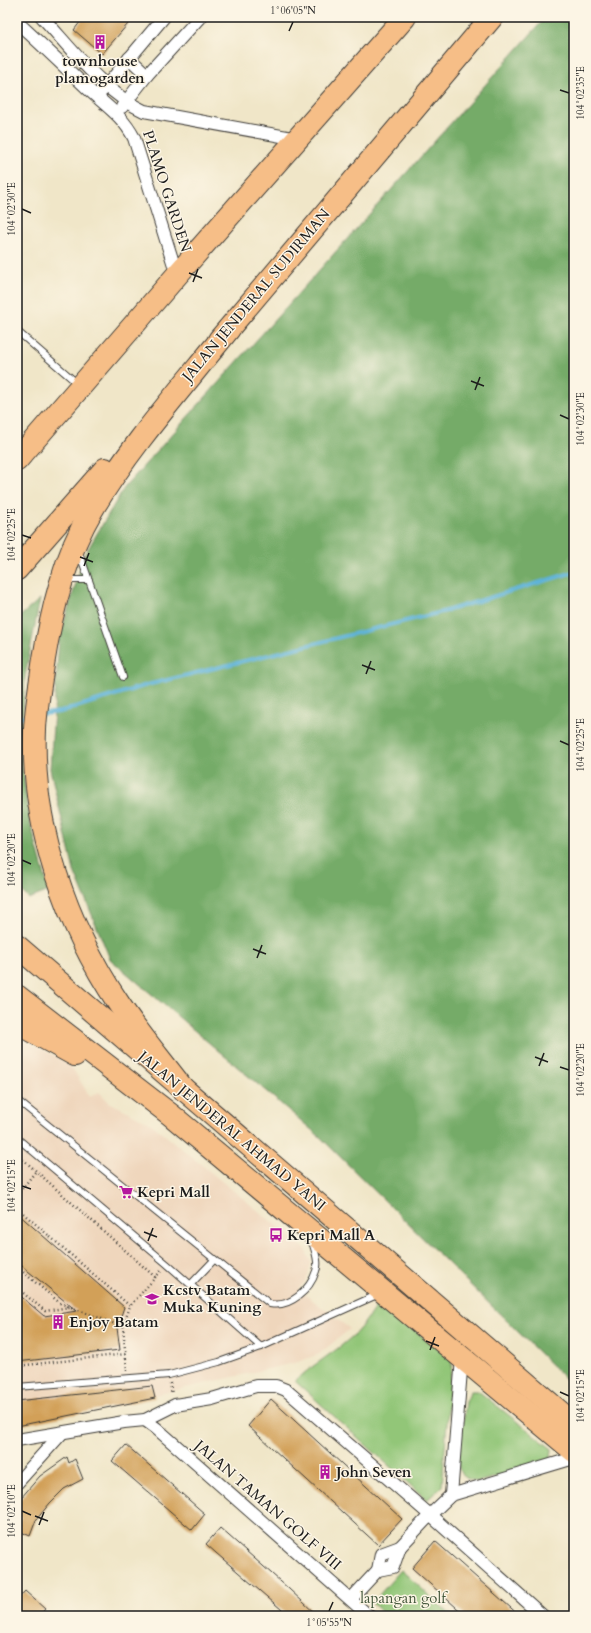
<svg xmlns="http://www.w3.org/2000/svg" width="591" height="1633" font-family="Cardo,serif">
<style>
.built{fill:#efd6bc}
.green{fill:#92c678;stroke:#57714a}
.forest{fill:#75ab68;stroke:#486442}
.lines{fill:none;stroke-linecap:round;stroke-linejoin:round}
.stream{stroke:#5cb2d9;stroke-width:4}
.building{fill:#d2a058}
.lane-casing{stroke:#3c3a36;stroke-width:8}
.street-casing{stroke:#3c3a36;stroke-width:14}
.highway-casing{stroke:#3c3a36;stroke-width:24}
.path{stroke:#3c3a36;stroke-width:2.5;stroke-dasharray:1 3;stroke-linecap:butt}
.lane{stroke:#fff;stroke-width:6}
.street{stroke:#fff;stroke-width:12}
.highway{stroke:#f6be87;stroke-width:22}
.ticks{fill:none;stroke:#1c1c1c;stroke-width:1.5}
.labels{text-anchor:middle;stroke-width:3;stroke-linejoin:round;paint-order:stroke}
.poi-label{font-size:15px;font-weight:bold;fill:#1c1c1c;stroke:#fcf5e5;text-anchor:start}
.street-label{font-size:15px;fill:#1c1c1c;stroke:#fcf5e5}
.park-label{font-size:15px;fill:#45583c;stroke:#fcf5e5}
.neatline{fill:none;stroke:#1c1c1c;stroke-width:1.5}
.ticks-label{font-size:10px;text-anchor:middle;fill:#1c1c1c}
</style>
<rect width="100%" height="100%" fill="#fcf5e5"/>
<filter id="ink" filterUnits="userSpaceOnUse"><feTurbulence type="fractalNoise" baseFrequency=".025" numOctaves="2"/><feDisplacementMap in="SourceGraphic" scale="8" xChannelSelector="R" yChannelSelector="G"/><feConvolveMatrix kernelMatrix="1 2 1 2 8 2 1 2 1" color-interpolation-filters="sRGB"/></filter>
<filter id="wash" filterUnits="userSpaceOnUse"><feTurbulence type="fractalNoise" baseFrequency=".012" numOctaves="4" result="noise"/><feDisplacementMap in="SourceGraphic" scale="16" xChannelSelector="R" yChannelSelector="G"/><feGaussianBlur stdDeviation="0.9" result="paint"/><feColorMatrix in="noise" values="0 0 0 0 0 0 0 0 0 0 0 0 0 0 0 0 0 1.4 0 .05"/><feComposite in="paint" operator="in"/></filter>
<g filter="url(#wash)">
<rect width="100%" height="100%" fill="#f0e6c8"/>
<path class="built" d="M17 1036 69 1063 90 1097 99 1092 109 1102 150 1123 305 1249 311 1262 308 1276 304 1283 298 1289 350 1329 319 1354 298 1362 159 1394 17 1423Z"/>
<g class="green">
<path d="M379 1302 452 1359 442 1486 427 1500 295 1381C313 1364 336 1352 354 1335 364 1325 371 1313 379 1302Z"/>
<path d="M471 1391H478L552 1449 551 1457 547 1463 477 1482 466 1478 459 1469 458 1460 466 1402Z"/>
<path d="M401 1570 452 1616H387L372 1603Z"/>
</g>
<g class="forest">
<path d="M546 17H574V1387L319 1136 110 959 74 871 50 769 59 639 85 554 124 488Z"/>
<path d="M40 599 25 677 20 752 31 826 49 891 29 899 17 886V619Z"/>
</g>
<g class="lines">
<g class="stream">
<path d="M43 714 60 712 147 685 446 611 574 572"/>
<path d="M17 717 29 716"/>
</g>
</g>
<g id="blocks">
<g class="building">
<path d="M84 17H134L102 54 74 30Z"/>
<path d="M17 1213 124 1307 117 1328 120 1350 17 1362V1293L44 1316 77 1311 17 1262Z"/>
<path d="M152 1386 155 1398 17 1426V1401Z"/>
<path d="M271 1399 402 1519 378 1545 248 1426Z"/>
<path d="M126 1445 205 1514 192 1530 112 1461Z"/>
<path d="M67 1457 69 1463 75 1459 83 1479 64 1489 50 1503 36 1520 30 1536 17 1530V1525L21 1517 17 1515V1504L20 1499 40 1476Z"/>
<path d="M220 1528 289 1589 318 1616H289L216 1553 206 1544Z"/>
<path d="M435 1541 520 1616H466L412 1568Z"/>
<path d="M25 1591 45 1609 39 1616H21L17 1612V1600Z"/>
</g>
</g>
</g>
<g filter="url(#ink)">
<use href="#blocks" fill-opacity="0" stroke="#3c3a36" stroke-width="1"/>
<g class="lines">
<defs>
<g id="lane">
<path d="M17 331 78 384"/>
<path d="M79 552 123 677"/>
<path d="M65 580H89"/>
<path d="M17 1100 270 1304C290 1308 310 1290 316 1271 320 1262 314 1250 312 1241"/>
<path d="M17 1138 167 1264 261 1347"/>
<path d="M191 1284 214 1260"/>
<path d="M17 1387 169 1375 219 1362 261 1347 379 1294"/>
</g>
<g id="street">
<path d="M42 17C71 48 104 93 144 111L298 139"/>
<path d="M17 22C41 44 65 67 88 89 105 105 123 116 134 138L177 275"/>
<path d="M129 58 147 75"/>
<path d="M102 91 164 17"/>
<path d="M122 107 147 75 200 17"/>
<path d="M145 1420 156 1428 369 1616"/>
<path d="M17 1440 124 1422 145 1420 175 1405 212 1399 256 1386H276L286 1390 430 1515 451 1495 574 1458"/>
<path d="M17 1483 62 1433"/>
<path d="M451 1495 462 1358"/>
<path d="M378 1570 381 1554 400 1547"/>
<path d="M351 1599 378 1570 393 1567 400 1547 430 1515 543 1616"/>
</g>
<g id="highway">
<path d="M219 340 492 17"/>
<path d="M17 460 177 275 405 17"/>
<path d="M17 569 105 469"/>
<path d="M17 946 574 1424"/>
<path d="M17 996 171 1115 574 1451"/>
<path d="M17 1023 75 1055"/>
<path d="M184 1090C162 1061 139 1034 119 1004 66 925 31 825 35 729 36 708 40 686 43 665 51 613 64 557 92 510 130 446 182 388 229 329"/>
</g>
</defs>
<use href="#lane" class="lane-casing"/>
<use href="#street" class="street-casing"/>
<use href="#highway" class="highway-casing"/>
<g class="path">
<path d="M17 1154 155 1277"/>
<path d="M17 1195 36 1171"/>
<path d="M17 1208 130 1306"/>
<path d="M17 1267 60 1303 123 1327"/>
<path d="M17 1288 45 1311 70 1307"/>
<path d="M17 1366 126 1354"/>
<path d="M127 1371 123 1327 130 1306 161 1271"/>
<path d="M170 1383 172 1394"/>
</g>
<use href="#lane" class="lane"/>
<use href="#street" class="street"/>
<use href="#highway" class="highway"/>
</g>
</g>
<path class="ticks" d="M289 31 293 22M560 90 569 93M22 209 31 213M189 273 202 278M193 282 198 269M471 381 484 386M475 390 480 377M560 415 569 419M22 535 31 538M80 557 93 562M84 566 89 553M362 665 375 670M366 674 371 661M560 741 569 745M22 860 31 864M253 949 266 954M257 958 262 945M535 1057 548 1062M539 1066 544 1053M560 1067 569 1070M22 1186 31 1189M144 1232 157 1237M148 1241 153 1228M426 1341 439 1346M430 1350 435 1337M560 1392 569 1396M22 1511 31 1515M35 1516 48 1521M39 1525 44 1512M329 1611 333 1602"/>
<defs>
<symbol id="building-bare" viewBox="-9 -9 18 18"><path d="M-4-6H4V6H1V3H-1V6H-4ZM-2.5-4.3h1.7v1.8h-1.7ZM.8-4.3h1.7v1.8H.8ZM-2.5-1h1.7V.8h-1.7ZM.8-1h1.7V.8H.8Z" fill="#b5179e" stroke="#fcf5e5" stroke-width="2.5" paint-order="stroke"/></symbol>
<symbol id="supermarket-bare" viewBox="-9 -9 18 18"><path d="M-6-5.5h2.5l.6 2H6L4.5 2H-2.5L-4.4-4H-6ZM-1.5 3.2a1.3 1.3 0 1 0 .1 0ZM3 3.2a1.3 1.3 0 1 0 .1 0Z" fill="#b5179e" stroke="#fcf5e5" stroke-width="2.5" paint-order="stroke"/></symbol>
<symbol id="bus-bare" viewBox="-9 -9 18 18"><path d="M-5-6H5V4H4V6H2V4H-2V6H-4V4H-5ZM-3.5-4V0h7V-4ZM-3.5 1.2v1.5H-2V1.2ZM2 1.2v1.5H3.5V1.2Z" fill="#b5179e" stroke="#fcf5e5" stroke-width="2.5" paint-order="stroke"/></symbol>
<symbol id="school-bare" viewBox="-9 -9 18 18"><path d="M0-5L7-2L0 1L-7-2ZM-4 1L0 2.5L4 1V4Q0 6-4 4Z" fill="#b5179e" stroke="#fcf5e5" stroke-width="2.5" paint-order="stroke"/></symbol>
</defs>
<g fill-rule="evenodd">
<use href="#building-bare" x="90" y="32" width="20" height="20"/>
<use href="#supermarket-bare" x="116" y="1182" width="20" height="20"/>
<use href="#bus-bare" x="266" y="1225" width="20" height="20"/>
<use href="#school-bare" x="142" y="1289" width="20" height="20"/>
<use href="#building-bare" x="48" y="1312" width="20" height="20"/>
<use href="#building-bare" x="315" y="1462" width="20" height="20"/>
</g>
<g class="labels">
<g class="poi-label">
<text x="100" y="66" text-anchor="middle">townhouse<tspan x="100" dy="17">plamogarden</tspan></text>
<text x="137" y="1197">Kepri Mall</text>
<text x="287" y="1240">Kepri Mall A</text>
<text x="163" y="1295">Kcstv Batam<tspan x="163" dy="17">Muka Kuning</tspan></text>
<text x="69" y="1327">Enjoy Batam</text>
<text x="336" y="1477">John Seven</text>
</g>
<g class="street-label">
<text transform="translate(167 191) rotate(72)" y="5">PLAMO GARDEN</text>
<text transform="translate(256 295) rotate(-50)" y="5">JALAN JENDERAL SUDIRMAN</text>
<text transform="translate(232 1131) rotate(40)" y="5">JALAN JENDERAL AHMAD YANI</text>
<text transform="translate(268 1505) rotate(41)" y="5">JALAN TAMAN GOLF VIII</text>
</g>
<g class="park-label">
<text x="403" y="1603">lapangan golf</text>
</g>
</g>
<rect width="591" height="1633" fill="none" stroke="#fcf5e5" stroke-width="44"/>
<rect x="22" y="22" width="547" height="1589" class="neatline"/>
<g class="ticks-label">
<text x="293" y="14">1°06'05"N</text>
<text transform="translate(580 93) rotate(-90)" y="4">104°02'35"E</text>
<text transform="translate(11 209) rotate(-90)" y="4">104°02'30"E</text>
<text transform="translate(580 419) rotate(-90)" y="4">104°02'30"E</text>
<text transform="translate(11 535) rotate(-90)" y="4">104°02'25"E</text>
<text transform="translate(580 745) rotate(-90)" y="4">104°02'25"E</text>
<text transform="translate(11 860) rotate(-90)" y="4">104°02'20"E</text>
<text transform="translate(580 1070) rotate(-90)" y="4">104°02'20"E</text>
<text transform="translate(11 1186) rotate(-90)" y="4">104°02'15"E</text>
<text transform="translate(580 1396) rotate(-90)" y="4">104°02'15"E</text>
<text transform="translate(11 1511) rotate(-90)" y="4">104°02'10"E</text>
<text x="329" y="1626">1°05'55"N</text>
</g>
</svg>
